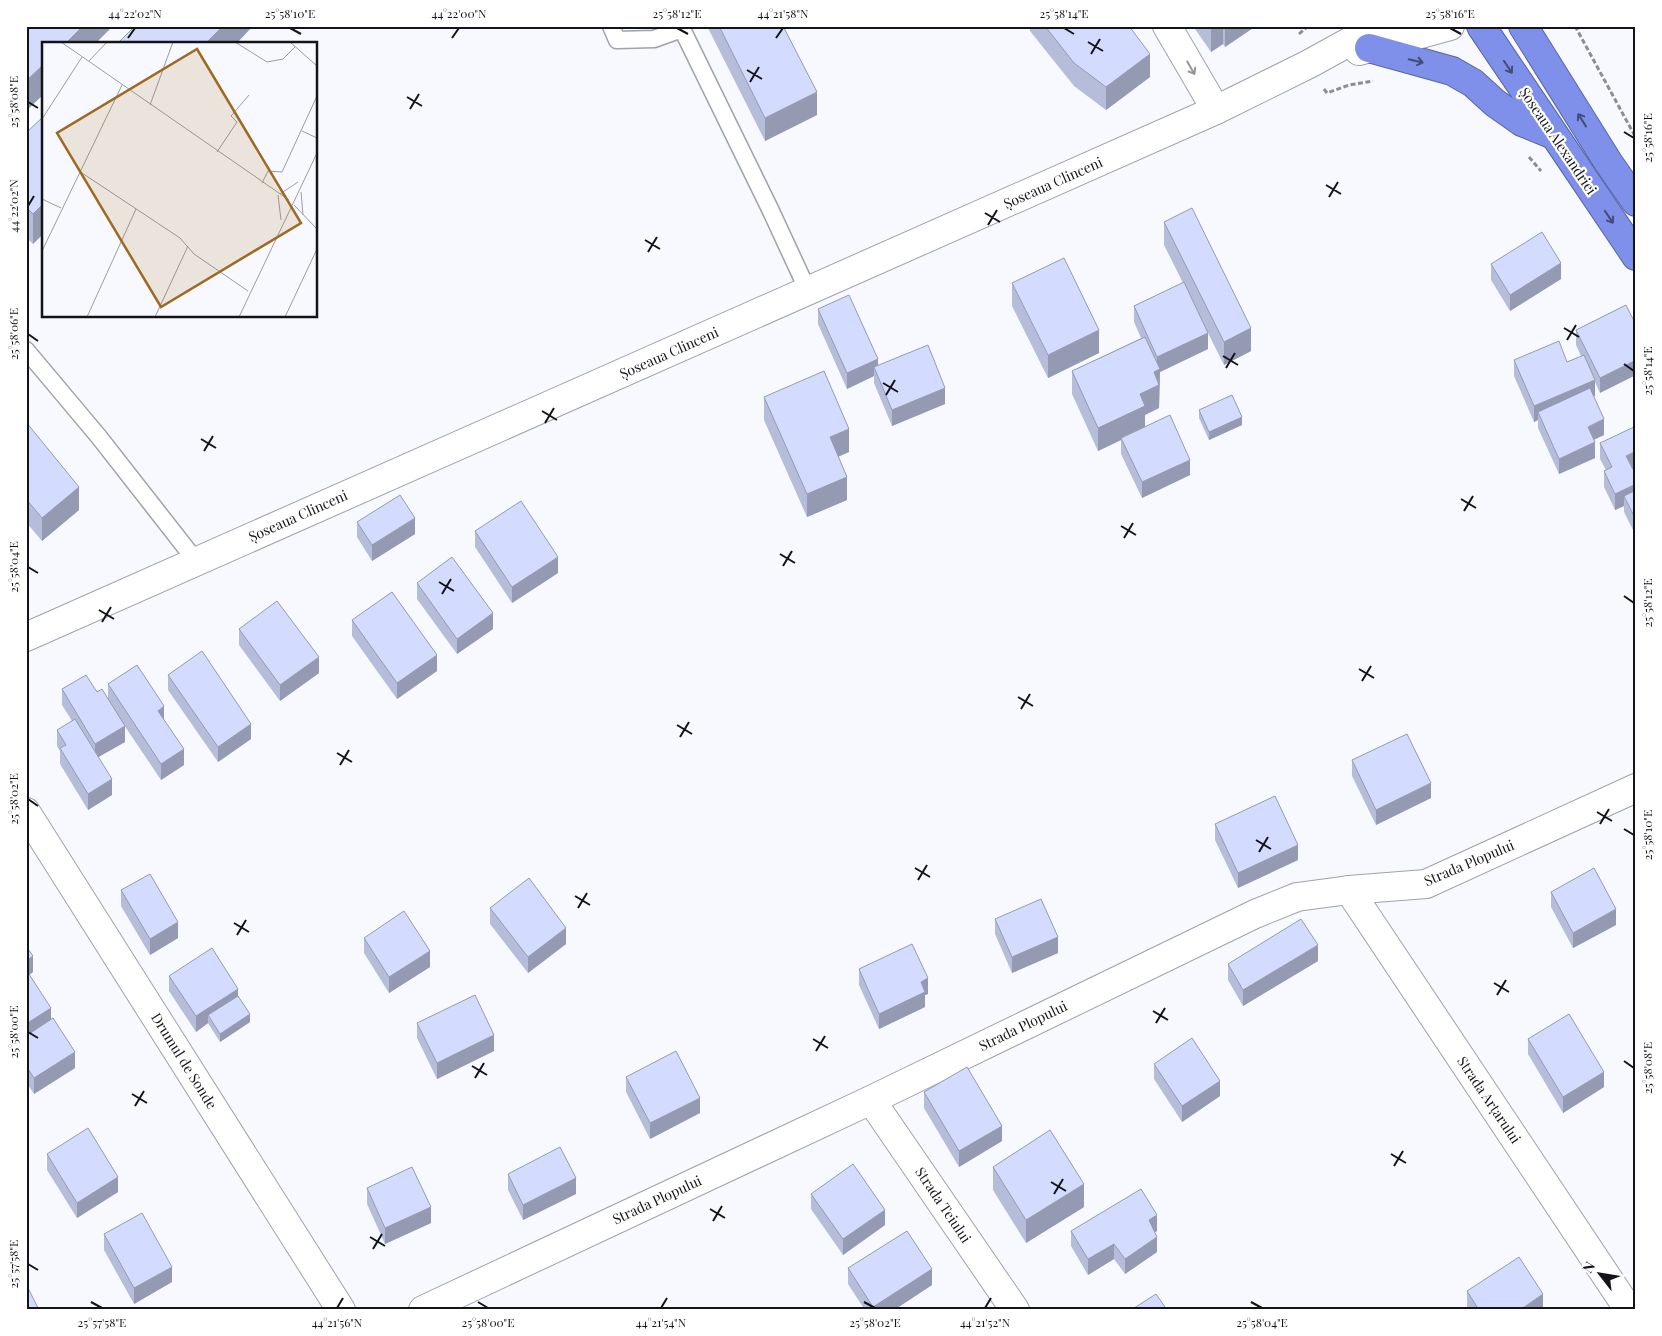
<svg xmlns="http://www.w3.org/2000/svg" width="1662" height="1336" font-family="'Playfair Display',serif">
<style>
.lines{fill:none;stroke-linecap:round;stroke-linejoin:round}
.lane-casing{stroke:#9fa2ad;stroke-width:19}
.street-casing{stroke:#9fa2ad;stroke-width:30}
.secondary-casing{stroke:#9fa2ad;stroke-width:30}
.highway-casing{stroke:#5965a0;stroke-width:30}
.path{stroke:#8d8e92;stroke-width:3;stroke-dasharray:5 2.5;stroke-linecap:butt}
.lane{stroke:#fff;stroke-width:16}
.street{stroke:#fff;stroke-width:28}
.secondary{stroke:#fff;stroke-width:28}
.highway{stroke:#7e90e9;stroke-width:28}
.wall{fill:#b5bdda}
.shaded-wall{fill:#949ab2}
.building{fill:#d3dcfe;stroke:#949ab2}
.oneway{stroke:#434c76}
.oneway2{stroke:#959597}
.ticks{fill:none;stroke:#131418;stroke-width:2}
.labels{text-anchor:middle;stroke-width:4.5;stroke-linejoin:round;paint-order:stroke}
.street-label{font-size:14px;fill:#131418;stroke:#fff}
.inset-road{fill:none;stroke:#9c9da2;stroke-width:1}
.view{fill:#9e6a22;fill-opacity:0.15;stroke:#9e6a22;stroke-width:2.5}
.inset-edge{fill:none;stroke:#131418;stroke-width:2.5}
.neatline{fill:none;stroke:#131418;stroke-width:2}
.ticks-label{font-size:12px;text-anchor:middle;fill:#131418}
</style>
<rect width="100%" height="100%" fill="#f8f9fe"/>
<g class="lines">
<defs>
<g id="lane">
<path d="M611 26 617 40 654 39 682 29 770 209 808 291"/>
<path d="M26 350 99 437 196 561"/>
</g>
<g id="street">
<path d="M1167 26 1216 110"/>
<path d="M26 812 341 1310"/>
<path d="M1349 890 1629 1310"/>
<path d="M871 1100 1015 1310"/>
<path d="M423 1310 871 1100 1255 914 1297 897 1349 890 1426 884 1636 788"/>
</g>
<g id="secondary">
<path d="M1359 51 1450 26"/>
<path d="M26 637 1216 110 1309 64 1378 26"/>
</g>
<g id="highway">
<path d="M1481 26 1636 256"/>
<path d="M1523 26 1608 162 1636 202"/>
<path d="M1369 48 1452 71 1473 83 1495 103 1522 122 1554 135"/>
</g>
</defs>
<use href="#lane" class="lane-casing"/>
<use href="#street" class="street-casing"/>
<use href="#secondary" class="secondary-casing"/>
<use href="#highway" class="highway-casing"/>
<g class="path">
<path d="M1575 26 1636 138"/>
<path d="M1299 34 1308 26"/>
<path d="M1324 89 1327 93 1349 85 1373 81"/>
<path d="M1529 157 1541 171"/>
</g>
<use href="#lane" class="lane"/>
<use href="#street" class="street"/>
<use href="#secondary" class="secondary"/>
<use href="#highway" class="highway"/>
</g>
<g class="wall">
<path d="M707 26H783L817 115 765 141Z"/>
<path d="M1030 26H1129L1150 77 1106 110 1074 86 1030 31Z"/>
<path d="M1193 26H1256L1225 47 1223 44 1211 52Z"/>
<path d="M44 116V233L33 244 26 237V133Z"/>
<path d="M1164 222 1251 351 1224 365 1205 327 1208 349 1160 372 1159 408 1145 415V427L1190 475 1142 498 1121 454V440L1098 451 1072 394V371L1141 338 1134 322V306L1183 283 1164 245Z"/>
<path d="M1491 264 1561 279 1510 311 1491 280Z"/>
<path d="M1012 283 1099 353 1048 378 1012 306Z"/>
<path d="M1626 305 1600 393 1595 382V396H1594L1604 435 1594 440 1595 458 1559 474 1538 428V420L1534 422 1514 376V360L1567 362 1581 356 1576 345V330Z"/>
<path d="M818 309 878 366 945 404 892 426 874 383V376L847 389 818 324Z"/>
<path d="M764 397 849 452 838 457 847 500 807 517 764 420Z"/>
<path d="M1199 410 1242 425 1209 440 1199 418Z"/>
<path d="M26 422 79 510 42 541 26 522Z"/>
<path d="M1600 443 1636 467 1632 468 1636 475V536L1624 512V506L1615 510 1604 487V471L1606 470 1600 459Z"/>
<path d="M357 522 415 534 372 561 357 537Z"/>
<path d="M475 531 558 573 512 603 475 547Z"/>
<path d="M417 583 493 629 457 654 417 599Z"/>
<path d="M352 620 437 671 397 699 352 636Z"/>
<path d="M239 629 319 673 280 701 239 645Z"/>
<path d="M168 675 251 739 218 762 168 690Z"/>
<path d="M108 684 164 720 184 765 161 780 118 716 125 742 98 757 112 795 88 810 60 764V751L57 746V730L72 721 62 705V689L97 692 108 698Z"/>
<path d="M1352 760 1431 798 1376 825 1352 776Z"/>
<path d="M1215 824 1298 860 1238 888 1215 840Z"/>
<path d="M121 890 178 938 150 955 121 906Z"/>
<path d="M1551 892 1616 925 1573 948 1551 907Z"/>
<path d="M490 908 566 944 528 973 490 924Z"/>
<path d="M995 919 1058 953 1012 973 995 934Z"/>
<path d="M364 938 430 967 389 993 364 953Z"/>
<path d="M26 946 33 972 29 975 75 1068 34 1094 26 1082Z"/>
<path d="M1318 961 1243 1006 1228 980V964Z"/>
<path d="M859 969 928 994 925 995V1007L879 1029 859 985Z"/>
<path d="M169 976 238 996 250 1022 220 1042 208 1023 196 1032 169 991Z"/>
<path d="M417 1023 494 1051 437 1079 417 1038Z"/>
<path d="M1528 1039 1604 1087 1563 1113 1528 1054Z"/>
<path d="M1154 1064 1220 1096 1182 1122 1154 1079Z"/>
<path d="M626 1077 700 1113 650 1139 626 1092Z"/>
<path d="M924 1092 1002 1141 959 1167 924 1108Z"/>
<path d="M47 1154 118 1192 77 1218 47 1170Z"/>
<path d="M993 1167 1084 1207 1026 1243 993 1190Z"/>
<path d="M508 1174 576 1194 523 1220 508 1190Z"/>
<path d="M367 1188 431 1223 385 1244 367 1204Z"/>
<path d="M811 1194 885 1225 843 1255 811 1209Z"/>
<path d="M1071 1231H1157L1155 1232 1157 1252 1125 1274 1114 1259 1088 1275 1071 1246Z"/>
<path d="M104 1234 172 1282 134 1304 104 1250Z"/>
<path d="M848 1268 932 1285 894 1310H865L848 1284Z"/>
<path d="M1467 1291 1543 1310H1469L1467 1307Z"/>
</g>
<g class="shaded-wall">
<path d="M83 26H113L95 44H65Z"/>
<path d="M223 26H253L236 44H205Z"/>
<path d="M1215 26H1223V44L1211 52V29Z"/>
<path d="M1225 26H1256L1225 47Z"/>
<path d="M1150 54V77L1106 110V87Z"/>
<path d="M44 64V94L26 111V81Z"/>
<path d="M817 92V115L765 141V118Z"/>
<path d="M44 203V233L33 244V214Z"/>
<path d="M1561 263V279L1510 311V295Z"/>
<path d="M1251 328V351L1224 365V342Z"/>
<path d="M1099 330V353L1048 378V355Z"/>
<path d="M1208 333V349L1160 372 1159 408 1145 415V429L1121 438V440L1098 451V428L1140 394 1154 372 1157 370V357Z"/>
<path d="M878 359V375L874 367V376L847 389V373Z"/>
<path d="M1636 360V375L1600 393V378Z"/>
<path d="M1595 380V396L1541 419 1538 412V420L1534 422V406Z"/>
<path d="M945 388V404L892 426V410Z"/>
<path d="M1242 417V425L1209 440V432Z"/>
<path d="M1604 419V435L1588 442V427Z"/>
<path d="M849 429V452L830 460V437Z"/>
<path d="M1595 442V458L1559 474V459Z"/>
<path d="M1636 451V467L1626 471V456Z"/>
<path d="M1190 460V475L1142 498V482Z"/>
<path d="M847 477V500L807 517V494Z"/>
<path d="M1636 484V500L1624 496V506L1615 510V494Z"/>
<path d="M79 487V510L42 541V518Z"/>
<path d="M415 518V534L372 561V545Z"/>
<path d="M558 557V573L512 603V587Z"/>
<path d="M493 613V629L457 654V639Z"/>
<path d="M437 655V671L397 699V683Z"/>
<path d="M319 657V673L280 701V685Z"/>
<path d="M164 706V722L158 711Z"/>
<path d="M251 724V739L218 762V747Z"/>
<path d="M125 726V742L95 759V744Z"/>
<path d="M184 749V765L161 780V764Z"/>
<path d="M112 779V795L88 810V794Z"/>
<path d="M1431 783V798L1376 825V810Z"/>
<path d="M1298 845V860L1238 888V873Z"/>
<path d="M1616 909V925L1573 948V933Z"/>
<path d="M178 922V938L150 955V939Z"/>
<path d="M566 928V944L528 973V957Z"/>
<path d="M1058 937V953L1012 973V957Z"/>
<path d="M1318 945V961L1243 1006V990Z"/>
<path d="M430 951V967L389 993V977Z"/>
<path d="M33 956V972L26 977V961Z"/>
<path d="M928 978V994L925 995V1007L879 1029V1014L921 982Z"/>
<path d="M238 989V1004L208 1015V1023L196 1032V1016Z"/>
<path d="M51 1008V1023L26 1040V1024Z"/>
<path d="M250 1014V1022L220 1042V1034Z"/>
<path d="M494 1035V1051L437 1079V1063Z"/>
<path d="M75 1052V1068L34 1094V1078Z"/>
<path d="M1604 1072V1087L1563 1113V1097Z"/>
<path d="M1220 1081V1096L1182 1122V1106Z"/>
<path d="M700 1098V1113L650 1139V1123Z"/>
<path d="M1002 1126V1141L959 1167V1151Z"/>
<path d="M118 1177V1192L77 1218V1203Z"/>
<path d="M576 1178V1194L523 1220V1205Z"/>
<path d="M1084 1184V1207L1026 1243V1220Z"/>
<path d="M431 1207V1223L385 1244V1228Z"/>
<path d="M885 1210V1225L843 1255V1239Z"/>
<path d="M1157 1215V1231L1149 1235V1220Z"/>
<path d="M1157 1237V1252L1125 1274V1259Z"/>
<path d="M1114 1244V1259L1088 1275V1259Z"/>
<path d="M172 1267V1282L134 1304V1288Z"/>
<path d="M932 1269V1285L894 1310H873V1307Z"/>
<path d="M1543 1294V1310H1520Z"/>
</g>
<g class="building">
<path d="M26 26H83L65 44H44V64L26 81Z"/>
<path d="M135 26H223L205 44H117Z"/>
<path d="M719 26H783L817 92 765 118Z"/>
<path d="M1045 26H1129L1150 54 1106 87 1074 63Z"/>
<path d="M1209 26H1215L1211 29Z"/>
<path d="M44 116V203L33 214 26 207V133Z"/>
<path d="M1192 208 1251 328 1224 342 1164 222Z"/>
<path d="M1542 232 1561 263 1510 295 1491 264Z"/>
<path d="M1064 258 1099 330 1048 355 1012 283Z"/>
<path d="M1184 282 1208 333 1157 357 1134 306Z"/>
<path d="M849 295 878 359 847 373 818 309Z"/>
<path d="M1626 305 1636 325V360L1600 378 1576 330Z"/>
<path d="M1145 337 1160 369 1154 372 1159 385 1140 394 1145 406 1098 428 1072 371Z"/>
<path d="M1559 341 1567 362 1584 355 1595 380 1534 406 1514 360Z"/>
<path d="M928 345 945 388 892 410 874 367Z"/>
<path d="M824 371 849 429 830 437 847 477 807 494 764 397Z"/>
<path d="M1590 388 1604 419 1588 427 1595 442 1559 459 1538 412Z"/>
<path d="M1232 395 1242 417 1209 432 1199 410Z"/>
<path d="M1170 415 1190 460 1142 482 1121 438Z"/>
<path d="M26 422 79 487 42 518 26 499Z"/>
<path d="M1636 426V451L1626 456 1636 475V484L1615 494 1604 471 1612 467 1600 443Z"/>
<path d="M1636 490V520L1624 496Z"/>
<path d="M400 495 415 518 372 545 357 522Z"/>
<path d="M521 501 558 557 512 587 475 531Z"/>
<path d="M452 557 493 613 457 639 417 583Z"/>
<path d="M392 592 437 655 397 683 352 620Z"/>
<path d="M277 601 319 657 280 685 239 629Z"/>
<path d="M202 651 251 724 218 747 168 675Z"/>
<path d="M137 665 164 706 158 711 184 749 161 764 108 684Z"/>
<path d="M86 675 97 692 102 689 125 726 95 744 62 689Z"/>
<path d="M75 719 112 779 88 794 60 748 66 745 57 730Z"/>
<path d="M1407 734 1431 783 1376 810 1352 760Z"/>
<path d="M1275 796 1298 845 1238 873 1215 824Z"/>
<path d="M1594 868 1616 909 1573 933 1551 892Z"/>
<path d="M150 874 178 922 150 939 121 890Z"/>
<path d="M529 878 566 928 528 957 490 908Z"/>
<path d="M1041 899 1058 937 1012 957 995 919Z"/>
<path d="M404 911 430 951 389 977 364 938Z"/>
<path d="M1301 919 1318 945 1243 990 1228 964Z"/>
<path d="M912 944 928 978 921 982 925 992 879 1014 859 969Z"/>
<path d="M26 946 33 956 26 961Z"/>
<path d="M212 948 238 989 196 1016 169 976Z"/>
<path d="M27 971 51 1008 26 1024V972Z"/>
<path d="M475 995 494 1035 437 1063 417 1023Z"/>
<path d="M238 996 250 1014 220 1034 208 1015Z"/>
<path d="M1569 1014 1604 1072 1563 1097 1528 1039Z"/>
<path d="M53 1018 75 1052 34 1078 26 1066V1036Z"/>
<path d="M1192 1038 1220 1081 1182 1106 1154 1064Z"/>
<path d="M676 1051 700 1098 650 1123 626 1077Z"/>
<path d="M967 1067 1002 1126 959 1151 924 1092Z"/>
<path d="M88 1128 118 1177 77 1203 47 1154Z"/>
<path d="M1050 1130 1084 1184 1026 1220 993 1167Z"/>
<path d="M560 1147 576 1178 523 1205 508 1174Z"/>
<path d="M853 1164 885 1210 843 1239 811 1194Z"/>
<path d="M412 1167 431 1207 385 1228 367 1188Z"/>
<path d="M1141 1189 1157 1215 1149 1220 1157 1237 1125 1259 1114 1244 1088 1259 1071 1231Z"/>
<path d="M142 1213 172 1267 134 1288 104 1234Z"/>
<path d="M907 1231 932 1269 873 1307 848 1268Z"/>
<path d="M1519 1257 1543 1294 1520 1310H1479L1467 1291Z"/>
<path d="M26 1284 39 1310H26Z"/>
<path d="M1156 1294 1167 1310H1131Z"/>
</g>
<defs><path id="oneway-shaft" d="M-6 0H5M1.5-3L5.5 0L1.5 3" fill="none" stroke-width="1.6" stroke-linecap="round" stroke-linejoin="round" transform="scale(1.25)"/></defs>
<g class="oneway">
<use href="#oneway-shaft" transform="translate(1416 61) rotate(13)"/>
<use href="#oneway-shaft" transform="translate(1508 67) rotate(56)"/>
<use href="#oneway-shaft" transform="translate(1582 120) rotate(-122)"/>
<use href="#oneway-shaft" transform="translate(1609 217) rotate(56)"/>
</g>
<use class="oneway2" href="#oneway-shaft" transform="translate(1191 68) rotate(60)"/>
<path class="ticks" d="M290 28 301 34M677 28 688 34M1064 28 1074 34M1450 28 1461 34M128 38 135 28M452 38 459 28M776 38 783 28M1088 42 1103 51M1091 54 1100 39M747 70 762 79M750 82 759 67M407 97 422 106M28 102 38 108M410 109 419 94M1624 132 1634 138M1326 185 1341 194M1329 197 1338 182M28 206 34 196M985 213 1000 222M988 225 997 210M645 240 660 249M648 252 657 237M1564 328 1579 337M28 334 38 341M1567 340 1576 325M1223 356 1238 365M1624 364 1634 371M1226 368 1235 353M883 383 898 392M886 395 895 380M542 411 557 420M545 423 554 408M201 439 216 448M204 451 213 436M1461 499 1476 508M1464 511 1473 496M1121 526 1136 535M1124 538 1133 523M780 554 795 563M783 566 792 551M28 567 38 573M439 582 454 591M442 594 451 579M1624 596 1634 603M99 610 114 619M102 622 111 607M1359 669 1374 678M1362 681 1371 666M1018 697 1033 706M1021 709 1030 694M677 725 692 734M680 737 689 722M337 753 352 762M340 765 349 750M28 799 38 806M1597 812 1612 821M1600 824 1609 809M1624 829 1634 835M1256 840 1271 849M1259 852 1268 837M915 868 930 877M918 880 927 865M575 896 590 905M578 908 587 893M234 923 249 932M237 935 246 920M1494 983 1509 992M1497 995 1506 980M1153 1011 1168 1020M1156 1023 1165 1008M28 1032 38 1038M813 1039 828 1048M816 1051 825 1036M1624 1061 1634 1068M472 1066 487 1075M475 1078 484 1063M132 1094 147 1103M135 1106 144 1091M1391 1154 1406 1163M1394 1166 1403 1151M1051 1182 1066 1191M1054 1194 1063 1179M710 1209 725 1218M713 1221 722 1206M370 1237 385 1246M373 1249 382 1234M28 1264 38 1270M91 1302 102 1308M478 1302 488 1308M864 1302 875 1308M1251 1302 1262 1308M337 1308 343 1298M661 1308 667 1298M985 1308 991 1298"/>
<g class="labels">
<g class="street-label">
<text transform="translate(1558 141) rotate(56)" y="5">Șoseaua Alexandriei</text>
<text transform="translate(1053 183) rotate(-24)" y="5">Șoseaua Clinceni</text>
<text transform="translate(669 353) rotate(-24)" y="5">Șoseaua Clinceni</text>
<text transform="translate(298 516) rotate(-24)" y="5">Șoseaua Clinceni</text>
<text transform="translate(1469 863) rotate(-23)" y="5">Strada Plopului</text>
<text transform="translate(1023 1026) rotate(-26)" y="5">Strada Plopului</text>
<text transform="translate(184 1061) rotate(58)" y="5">Drumul de Sonde</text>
<text transform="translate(1489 1100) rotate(56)" y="5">Strada Arțarului</text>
<text transform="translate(657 1200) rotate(-25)" y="5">Strada Plopului</text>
<text transform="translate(943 1205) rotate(56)" y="5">Strada Teiului</text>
</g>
</g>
<g transform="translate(42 42)">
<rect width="275" height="275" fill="#f8f9fe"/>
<path class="inset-road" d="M19 0 247 158M193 0 225 20 241 17 253 5M248 0 275 24M47 19 65 0M108 63 131 0M0 77 40 15M260 89 275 96M175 110 195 80 189 74 207 53M37 129 138 196 152 212 206 249M220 141 226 129 240 130 275 54M259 150 261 173M238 152 256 140M236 153 239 178M0 157 19 166M252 163 275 187M0 209 80 43M45 275 94 167M113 275 146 204M197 275 275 111M243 275 275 207"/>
<path class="view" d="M155 7 259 181 119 265 15 91Z"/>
<rect width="275" height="275" class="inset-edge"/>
</g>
<rect width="1662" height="1336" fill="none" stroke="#ffffff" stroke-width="55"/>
<g transform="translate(1600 1274) rotate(301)" stroke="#ffffff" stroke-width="4" paint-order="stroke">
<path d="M0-4L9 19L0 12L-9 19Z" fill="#131418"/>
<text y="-8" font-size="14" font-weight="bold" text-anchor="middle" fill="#131418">N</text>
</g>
<rect x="28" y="28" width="1606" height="1280" class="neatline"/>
<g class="ticks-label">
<text x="135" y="18">44°22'02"N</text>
<text x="290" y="18">25°58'10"E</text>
<text x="459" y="18">44°22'00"N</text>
<text x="677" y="18">25°58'12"E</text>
<text x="783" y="18">44°21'58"N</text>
<text x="1064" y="18">25°58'14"E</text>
<text x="1450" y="18">25°58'16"E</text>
<text transform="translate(14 102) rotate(-90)" y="4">25°58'08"E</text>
<text transform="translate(1648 138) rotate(-90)" y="4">25°58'16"E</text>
<text transform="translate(14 206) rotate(-90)" y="4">44°22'02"N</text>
<text transform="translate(14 334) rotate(-90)" y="4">25°58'06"E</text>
<text transform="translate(1648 371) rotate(-90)" y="4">25°58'14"E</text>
<text transform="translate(14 567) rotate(-90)" y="4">25°58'04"E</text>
<text transform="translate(1648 603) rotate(-90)" y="4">25°58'12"E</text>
<text transform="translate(14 799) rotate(-90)" y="4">25°58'02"E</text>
<text transform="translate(1648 835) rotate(-90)" y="4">25°58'10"E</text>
<text transform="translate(14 1032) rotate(-90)" y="4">25°58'00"E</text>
<text transform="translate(1648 1068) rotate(-90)" y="4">25°58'08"E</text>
<text transform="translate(14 1264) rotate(-90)" y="4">25°57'58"E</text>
<text x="102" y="1327">25°57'58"E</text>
<text x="337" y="1327">44°21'56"N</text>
<text x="488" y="1327">25°58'00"E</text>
<text x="661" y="1327">44°21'54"N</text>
<text x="875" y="1327">25°58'02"E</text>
<text x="985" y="1327">44°21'52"N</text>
<text x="1262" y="1327">25°58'04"E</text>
</g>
</svg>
